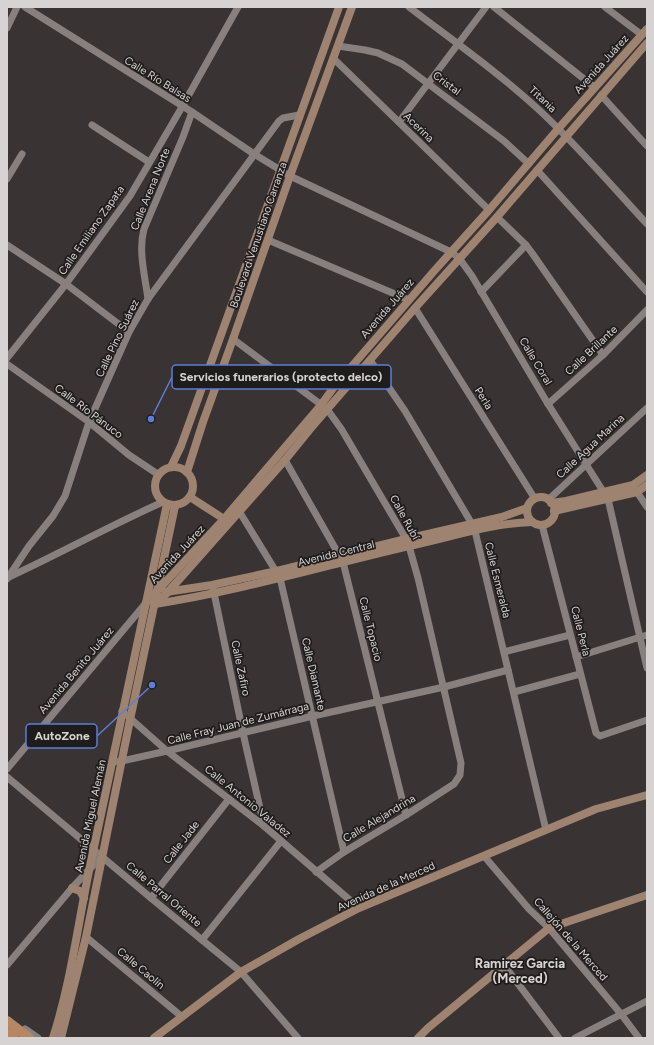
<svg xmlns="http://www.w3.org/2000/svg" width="654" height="1045" font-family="Figtree,sans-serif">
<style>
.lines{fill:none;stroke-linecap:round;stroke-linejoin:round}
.street{stroke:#88807f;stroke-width:7}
.secondary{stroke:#9f8371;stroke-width:8}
.primary{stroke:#b68763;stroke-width:10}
.labels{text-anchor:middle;stroke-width:3.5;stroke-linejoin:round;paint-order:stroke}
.street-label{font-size:11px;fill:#d7d3d2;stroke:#1f1c1c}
.quarter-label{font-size:13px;font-weight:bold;fill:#d7d3d2;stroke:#1f1c1c}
.leader{fill:none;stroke:#5e7dd6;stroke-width:1.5}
.callout-dot{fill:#5e7dd6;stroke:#1f1c1c;stroke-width:1.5}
.callout{fill:#1f1c1c;stroke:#5e7dd6;stroke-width:1.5}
.callout-label{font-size:12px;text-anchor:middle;font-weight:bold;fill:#d7d3d2}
</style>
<rect width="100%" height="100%" fill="#3a3333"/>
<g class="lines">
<g class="street">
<path d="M25 7 192 112 254 154 290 176 451 252 459 258 472 276 548 404 608 499 647 668"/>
<path d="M409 7C452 40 498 72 538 109 577 145 611 185 647 224"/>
<path d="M494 7 594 87"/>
<path d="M605 7 642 35"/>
<path d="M7 28 17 7"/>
<path d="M338 46 365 50 378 53 402 64 504 141 529 164"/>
<path d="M334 59 489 210"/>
<path d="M601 95 647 146"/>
<path d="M399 122 486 7"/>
<path d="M92 125 149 162"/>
<path d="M537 170 647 292"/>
<path d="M7 179 22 154"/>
<path d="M497 217 526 245 532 253 603 355"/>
<path d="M268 240 409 300"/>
<path d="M7 245 66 284 129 332"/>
<path d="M481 292 526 245"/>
<path d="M148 299C145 276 138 251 144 229L183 137 192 112"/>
<path d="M415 308 535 499"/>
<path d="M233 339 327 409 342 430 406 539 409 546 418 578 461 763 460 775 454 784 406 815 344 852 316 872"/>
<path d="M7 358 66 284 130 196 182 107 238 7"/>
<path d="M370 360 405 411 472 524 475 531 546 830"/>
<path d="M7 364 89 422 129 455 159 475"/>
<path d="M548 404 603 355 647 310"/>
<path d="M285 460 343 562 406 815"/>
<path d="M635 489 647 507"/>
<path d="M548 500 647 408"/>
<path d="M239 511 280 578 344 852"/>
<path d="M542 525 596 733 600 736 603 735 647 720"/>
<path d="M9 577C61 553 111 525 163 502"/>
<path d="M7 579 29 546 53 516 65 496 89 422 129 332 148 299 279 121 283 118 299 115"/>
<path d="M213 588 243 733 264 826"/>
<path d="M504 652 570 635"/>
<path d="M576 657 647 635"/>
<path d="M514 692 580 674"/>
<path d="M122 711 167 751 264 826 359 908"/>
<path d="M112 762 122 761 167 751 313 716 444 687 508 670"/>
<path d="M7 769 145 604"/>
<path d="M7 777 151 898 241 972 298 1038"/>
<path d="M484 856 529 909 549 928 621 1014 639 1038"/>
<path d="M151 898 229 799"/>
<path d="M86 937 181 1016"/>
<path d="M202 940 281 841"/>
<path d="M7 965 72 888 102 856"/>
<path d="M504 965 559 1038"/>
<path d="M25 1029 38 1038"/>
<path d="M575 1038 647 1001"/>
</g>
<g class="secondary">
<circle cx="174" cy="486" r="19"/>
<path d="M171 467 181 446 339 7"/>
<path d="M187 472 203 422 233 339 290 176 352 7"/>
<path d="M190 497 224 519"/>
<circle cx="541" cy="511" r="14"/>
<path d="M551 503 566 501 633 485 647 475"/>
<path d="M554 511 637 492 647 485"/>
<path d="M166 592 212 585 277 571 406 539 502 517 527 508"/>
<path d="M146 603 224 519 321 405 334 387 435 270 489 210 558 129 647 29"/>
<path d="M155 604 168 592 285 460 311 428 415 308 497 217 647 43"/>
<path d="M155 604C245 590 333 563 422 543 458 535 495 523 532 522"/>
<path d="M72 888 80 891 84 898"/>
<path d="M53 1038C71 982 78 923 90 866 116 746 141 625 167 504"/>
<path d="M61 1038 86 937 130 720 175 506"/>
<path d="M154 1038 241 972 299 939 359 908 596 809 647 795"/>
<path d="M418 1038 428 1028 549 928 647 895"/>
</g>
<g class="primary">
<path d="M7 1021 29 1038"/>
<path d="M7 1033 14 1038"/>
</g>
</g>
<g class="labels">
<g class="street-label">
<text transform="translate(601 64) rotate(-48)" y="4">Avenida Juárez</text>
<text transform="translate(158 79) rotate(32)" y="4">Calle Río Balsas</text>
<text transform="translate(447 83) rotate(37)" y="4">Cristal</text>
<text transform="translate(543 99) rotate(43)" y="4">Titania</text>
<text transform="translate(419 127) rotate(44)" y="4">Acerina</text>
<text transform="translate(150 189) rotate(-68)" y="4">Calle Arena Norte</text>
<text transform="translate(91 230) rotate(-55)" y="4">Calle Emiliano Zapata</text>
<text transform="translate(258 235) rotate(-71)" y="4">Boulevard Venustiano Carranza</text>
<text transform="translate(387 308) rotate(-49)" y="4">Avenida Juárez</text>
<text transform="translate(117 338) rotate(-64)" y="4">Calle Pino Suárez</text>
<text transform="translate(591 350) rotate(-43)" y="4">Calle Brillante</text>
<text transform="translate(536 361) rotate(59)" y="4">Calle Coral</text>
<text transform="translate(484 398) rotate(58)" y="4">Perla</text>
<text transform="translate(89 411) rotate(37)" y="4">Calle Río Pánuco</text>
<text transform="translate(590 446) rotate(-43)" y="4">Calle Agua Marina</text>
<text transform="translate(405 517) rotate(61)" y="4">Calle Rubí</text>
<text transform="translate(336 553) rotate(-14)" y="4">Avenida Central</text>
<text transform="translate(177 554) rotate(-47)" y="4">Avenida Juárez</text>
<text transform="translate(498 580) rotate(76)" y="4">Calle Esmeralda</text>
<text transform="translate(371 629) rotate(76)" y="4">Calle Topacio</text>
<text transform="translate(581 631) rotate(76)" y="4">Calle Perla</text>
<text transform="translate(241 668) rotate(78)" y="4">Calle Zafiro</text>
<text transform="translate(76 670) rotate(-50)" y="4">Avenida Benito Juárez</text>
<text transform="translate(314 674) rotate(77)" y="4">Calle Diamante</text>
<text transform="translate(238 723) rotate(-14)" y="4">Calle Fray Juan de Zumárraga</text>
<text transform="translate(248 801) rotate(39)" y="4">Calle Antonio Valadez</text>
<text transform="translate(90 816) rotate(-78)" y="4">Avenida Miguel Alemán</text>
<text transform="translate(379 818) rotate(-31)" y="4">Calle Alejandrina</text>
<text transform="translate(181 842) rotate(-52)" y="4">Calle Jade</text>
<text transform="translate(386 886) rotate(-24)" y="4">Avenida de la Merced</text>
<text transform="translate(164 894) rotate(40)" y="4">Calle Parral Oriente</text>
<text transform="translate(571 939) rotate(49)" y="4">Callejón de la Merced</text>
<text transform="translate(141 968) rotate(40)" y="4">Calle Caolín</text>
</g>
<g class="quarter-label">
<text x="520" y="968">Ramirez Garcia<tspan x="520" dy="15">(Merced)</tspan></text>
</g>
</g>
<path class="leader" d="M151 419L172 377M152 685L97 736"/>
<g class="callout-dot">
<circle cx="151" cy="419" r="4"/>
<circle cx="152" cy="685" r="4"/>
</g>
<g class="callout">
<rect x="172" y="365" width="219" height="24" rx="4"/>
<rect x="26" y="724" width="71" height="24" rx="4"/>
</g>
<g class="callout-label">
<text x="281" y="381">Servicios funerarios (protecto delco)</text>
<text x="62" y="740">AutoZone</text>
</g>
<rect width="654" height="1045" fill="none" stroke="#d7d3d2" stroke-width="16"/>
</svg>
